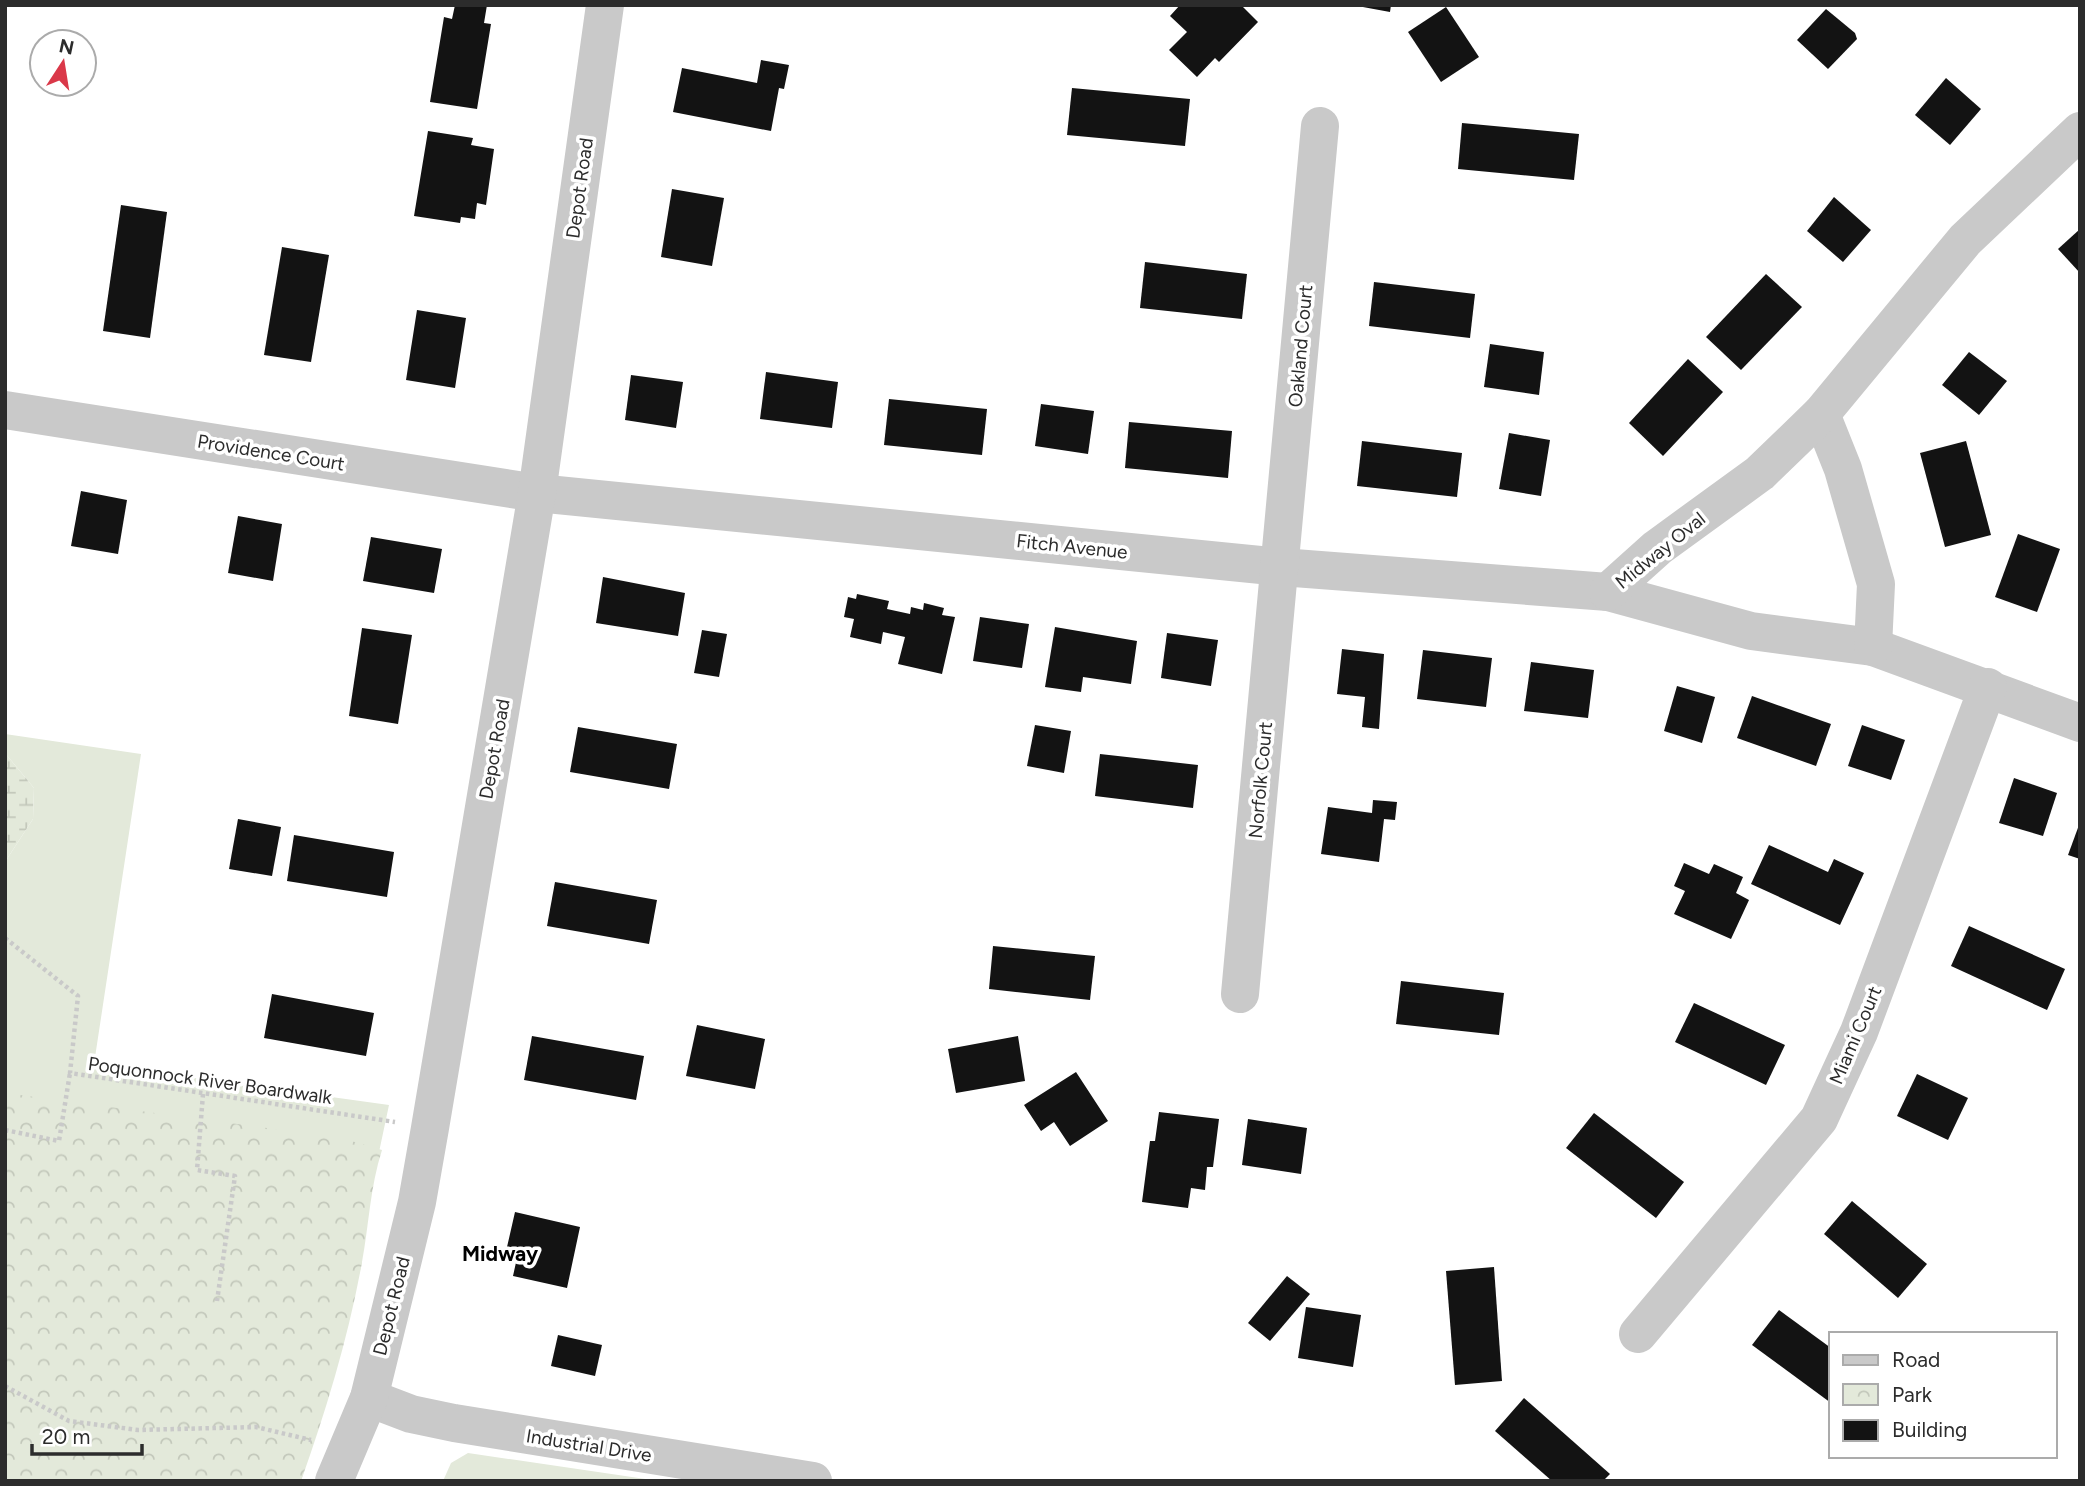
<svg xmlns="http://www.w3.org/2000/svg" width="2085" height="1486" font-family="Figtree,sans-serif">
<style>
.grass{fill:#e3e9da}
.wetland{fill:url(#wetland-marsh)}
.park{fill:url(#park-crowns)}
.building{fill:#131313}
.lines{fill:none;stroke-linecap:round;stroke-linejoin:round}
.path{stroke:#c9c9c9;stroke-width:4.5;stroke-dasharray:3.5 3.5;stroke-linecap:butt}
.minor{stroke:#c9c9c9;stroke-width:38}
.labels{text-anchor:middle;stroke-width:7;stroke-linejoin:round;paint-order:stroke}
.street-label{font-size:19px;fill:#2c2c2c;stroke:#fff}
.neighbourhood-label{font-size:21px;font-weight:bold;fill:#000;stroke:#fff}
</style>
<defs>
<pattern id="wetland-marsh" width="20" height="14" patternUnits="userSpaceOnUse" patternTransform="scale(1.75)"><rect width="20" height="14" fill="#e3e9da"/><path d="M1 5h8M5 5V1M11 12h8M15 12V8" fill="none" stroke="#c3c8bb"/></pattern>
<pattern id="park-crowns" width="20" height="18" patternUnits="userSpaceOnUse" patternTransform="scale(1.75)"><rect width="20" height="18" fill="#e3e9da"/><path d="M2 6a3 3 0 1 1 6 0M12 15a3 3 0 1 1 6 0" fill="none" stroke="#c3c8bb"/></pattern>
</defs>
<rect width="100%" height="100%" fill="#fff"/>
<g class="grass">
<path d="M5 734 141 754 94 1064 389 1105 375 1171 337 1163 362 1263 337 1361 301 1481H5V862L33 819 34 788 5 753Z"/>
<path d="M468 1453 659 1481H443L451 1463Z"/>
</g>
<path class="wetland" d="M5 753 34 788 33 819 5 862Z"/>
<path class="park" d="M5 1093 341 1138 382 1150C370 1187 369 1225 362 1262 349 1335 326 1411 301 1481H5Z"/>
<g class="building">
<path d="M455 5H487L484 23 491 24 477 109 430 102 444 17 452 19Z"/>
<path d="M1180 5H1241L1258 22 1219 62 1215 58 1197 77 1169 50 1187 32 1170 16Z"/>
<path d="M1352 5H1391L1390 12Z"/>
<path d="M1446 7 1479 57 1441 82 1408 32Z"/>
<path d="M1826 9 1855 33 1857 39 1828 69 1797 40Z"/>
<path d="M761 60 789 65 784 89 779 88 771 131 673 112 682 68 757 83Z"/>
<path d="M1946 78 1981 109 1950 145 1915 115Z"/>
<path d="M1072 88 1190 99 1185 146 1067 135Z"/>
<path d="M1462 123 1579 134 1574 180 1458 169Z"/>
<path d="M428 131 473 138 471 145 494 149 486 205 477 203 475 219 461 217 460 223 414 216Z"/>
<path d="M672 189 724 198 712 266 661 257Z"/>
<path d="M1834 197 1871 230 1843 262 1807 231Z"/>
<path d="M121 205 167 212 150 338 103 331Z"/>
<path d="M2080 229V273L2058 249Z"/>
<path d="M282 247 329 255 311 362 264 355Z"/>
<path d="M1145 262 1247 274 1242 319 1140 308Z"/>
<path d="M1766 274 1802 307 1741 370 1706 337Z"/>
<path d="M1374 282 1475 294 1470 338 1369 326Z"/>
<path d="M417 310 466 318 455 388 406 380Z"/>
<path d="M1490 344 1544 352 1539 395 1484 387Z"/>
<path d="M1969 352 2007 381 1979 415 1942 385Z"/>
<path d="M1688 359 1723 392 1663 456 1629 423Z"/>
<path d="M766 372 838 382 832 428 760 419Z"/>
<path d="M631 375 683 382 676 428 625 420Z"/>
<path d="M889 399 987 409 982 455 884 445Z"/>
<path d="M1041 404 1094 411 1088 454 1035 446Z"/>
<path d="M1129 422 1232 431 1228 478 1125 468Z"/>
<path d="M1509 433 1550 440 1541 496 1499 489Z"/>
<path d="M1362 441 1462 453 1457 497 1357 486Z"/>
<path d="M1966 441 1991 535 1945 547 1920 453Z"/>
<path d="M81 491 127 500 118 554 71 546Z"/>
<path d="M238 516 282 524 273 581 228 573Z"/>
<path d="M2018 534 2060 549 2037 612 1995 597Z"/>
<path d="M371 537 442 549 434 593 363 581Z"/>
<path d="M603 577 685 593 678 636 596 623Z"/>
<path d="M857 594 889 601 887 609 910 614 911 607 923 610 924 603 944 608 942 615 955 617 942 674 898 664 905 637 883 632 881 644 850 637 854 619 844 617 848 597 856 599Z"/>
<path d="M980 617 1029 624 1022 668 973 661Z"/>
<path d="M1055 627 1137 641 1131 684 1083 677 1081 692 1045 687Z"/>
<path d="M362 628 412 635 398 724 349 716Z"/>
<path d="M702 630 727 634 719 677 694 673Z"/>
<path d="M1167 633 1218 640 1211 686 1161 678Z"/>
<path d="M1342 649 1384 654 1379 729 1362 727 1365 697 1337 694Z"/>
<path d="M1423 650 1492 658 1486 707 1417 699Z"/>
<path d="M1531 662 1594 670 1588 718 1524 711Z"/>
<path d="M1677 686 1715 697 1702 743 1664 731Z"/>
<path d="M1752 696 1831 724 1816 766 1737 738Z"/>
<path d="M1035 725 1071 731 1064 773 1027 766Z"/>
<path d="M1862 725 1905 740 1891 780 1848 766Z"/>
<path d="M578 727 677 744 669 789 570 772Z"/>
<path d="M1100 754 1198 765 1193 808 1095 796Z"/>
<path d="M2014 778 2057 793 2043 836 1999 823Z"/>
<path d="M1373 800 1397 802 1395 820 1384 819 1379 862 1321 854 1328 807 1372 813Z"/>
<path d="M238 819 281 827 272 876 229 869Z"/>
<path d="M2079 825H2080V859L2068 855Z"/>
<path d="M294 835 394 852 387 897 287 881Z"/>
<path d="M1769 845 1828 872 1834 859 1864 873 1840 925 1751 884Z"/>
<path d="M1684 863 1709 874 1714 864 1743 877 1736 893 1749 900 1731 939 1674 914 1685 891 1674 886Z"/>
<path d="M555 882 657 900 649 944 547 926Z"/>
<path d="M1969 926 2065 969 2047 1010 1951 966Z"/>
<path d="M993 946 1095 956 1090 1000 989 989Z"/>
<path d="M1401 981 1504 993 1499 1035 1396 1024Z"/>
<path d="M272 994 374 1013 366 1056 264 1038Z"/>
<path d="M1694 1003 1785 1045 1766 1085 1675 1042Z"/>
<path d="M697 1025 765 1039 755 1089 686 1076Z"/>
<path d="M532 1036 644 1056 636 1100 524 1080Z"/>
<path d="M1018 1036 1025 1081 956 1093 948 1049Z"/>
<path d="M1076 1072 1108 1121 1070 1146 1054 1122 1041 1131 1024 1105Z"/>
<path d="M1917 1074 1968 1098 1948 1140 1897 1116Z"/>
<path d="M1159 1112 1219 1119 1213 1167H1207L1205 1190 1191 1188 1188 1208 1142 1202 1150 1141H1155Z"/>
<path d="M1594 1113 1684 1182 1656 1218 1566 1148Z"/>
<path d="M1248 1119 1307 1128 1301 1174 1242 1165Z"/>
<path d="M1852 1201 1927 1264 1898 1298 1824 1234Z"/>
<path d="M515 1212 580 1227 567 1288 513 1276 519 1249 507 1247Z"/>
<path d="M1494 1267 1502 1381 1455 1385 1446 1271Z"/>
<path d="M1287 1276 1310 1294 1270 1341 1248 1323Z"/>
<path d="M1306 1307 1361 1315 1353 1367 1298 1358Z"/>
<path d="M1779 1310 1831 1348V1403L1752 1345Z"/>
<path d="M558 1335 602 1345 595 1376 551 1366Z"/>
<path d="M1524 1398 1610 1474 1603 1481H1552L1495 1431Z"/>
</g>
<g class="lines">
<g class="path">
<path d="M5 938 78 996 70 1073 395 1122"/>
<path d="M203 1094 197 1170 235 1176 217 1301"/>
<path d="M5 1130 59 1141 70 1073"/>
<path d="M5 1386 69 1421 138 1430 256 1427 311 1440"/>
</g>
<g class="minor">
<path d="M5 410 537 493 1281 567 1608 592 1751 631 1873 647 2080 723"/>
<path d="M1821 414 1843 469 1876 584 1873 647"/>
<path d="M1608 592 1657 548 1760 473 1821 414 1965 240 2080 131"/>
<path d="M1240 994 1320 126"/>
<path d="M1638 1334 1819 1119 1859 1032 1988 687"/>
<path d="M369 1398 411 1414 454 1423 813 1481"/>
<path d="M334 1481 369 1398 417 1202 430 1128 537 493 605 5"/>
</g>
</g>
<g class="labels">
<g class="street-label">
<text transform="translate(579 188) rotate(-82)" y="7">Depot Road</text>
<text transform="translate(1300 346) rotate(-85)" y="7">Oakland Court</text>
<text transform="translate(271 452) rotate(9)" y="7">Providence Court</text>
<text transform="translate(1072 546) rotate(6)" y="7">Fitch Avenue</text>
<text transform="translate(1660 550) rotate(-39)" y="7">Midway Oval</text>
<text transform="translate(494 749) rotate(-80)" y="7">Depot Road</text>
<text transform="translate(1260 780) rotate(-85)" y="7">Norfolk Court</text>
<text transform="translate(1855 1035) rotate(-67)" y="7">Miami Court</text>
<text transform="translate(210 1080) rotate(8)" y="7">Poquonnock River Boardwalk</text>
<text transform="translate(391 1306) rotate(-76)" y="7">Depot Road</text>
<text transform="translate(589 1445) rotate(9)" y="7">Industrial Drive</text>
</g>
<g class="neighbourhood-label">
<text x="500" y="1261">Midway</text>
</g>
</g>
<rect width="2085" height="1486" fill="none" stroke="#2c2c2c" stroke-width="14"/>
<rect x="1829" y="1332" width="228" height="126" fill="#ffffff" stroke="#ababab" stroke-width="2"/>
<rect x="1843" y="1355" width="35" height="10" fill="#c9c9c9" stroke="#ababab" stroke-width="2"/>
<text x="1892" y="1367" font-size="21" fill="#2c2c2c">Road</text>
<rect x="1843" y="1384" width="35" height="21" fill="url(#park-crowns)" stroke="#ababab" stroke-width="2"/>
<text x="1892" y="1402" font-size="21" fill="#2c2c2c">Park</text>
<rect x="1843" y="1420" width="35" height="21" fill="#131313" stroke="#ababab" stroke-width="2"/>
<text x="1892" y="1437" font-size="21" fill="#2c2c2c">Building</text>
<g transform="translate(63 63) rotate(12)"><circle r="33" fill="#ffffff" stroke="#ababab" stroke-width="2"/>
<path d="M0-5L12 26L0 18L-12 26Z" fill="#da3849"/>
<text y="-10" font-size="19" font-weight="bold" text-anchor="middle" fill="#2c2c2c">N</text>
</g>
<path d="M32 1444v10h110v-10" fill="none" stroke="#2c2c2c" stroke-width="3.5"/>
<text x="42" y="1444" font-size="21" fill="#2c2c2c" stroke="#ffffff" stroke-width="5" paint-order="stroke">20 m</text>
</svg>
